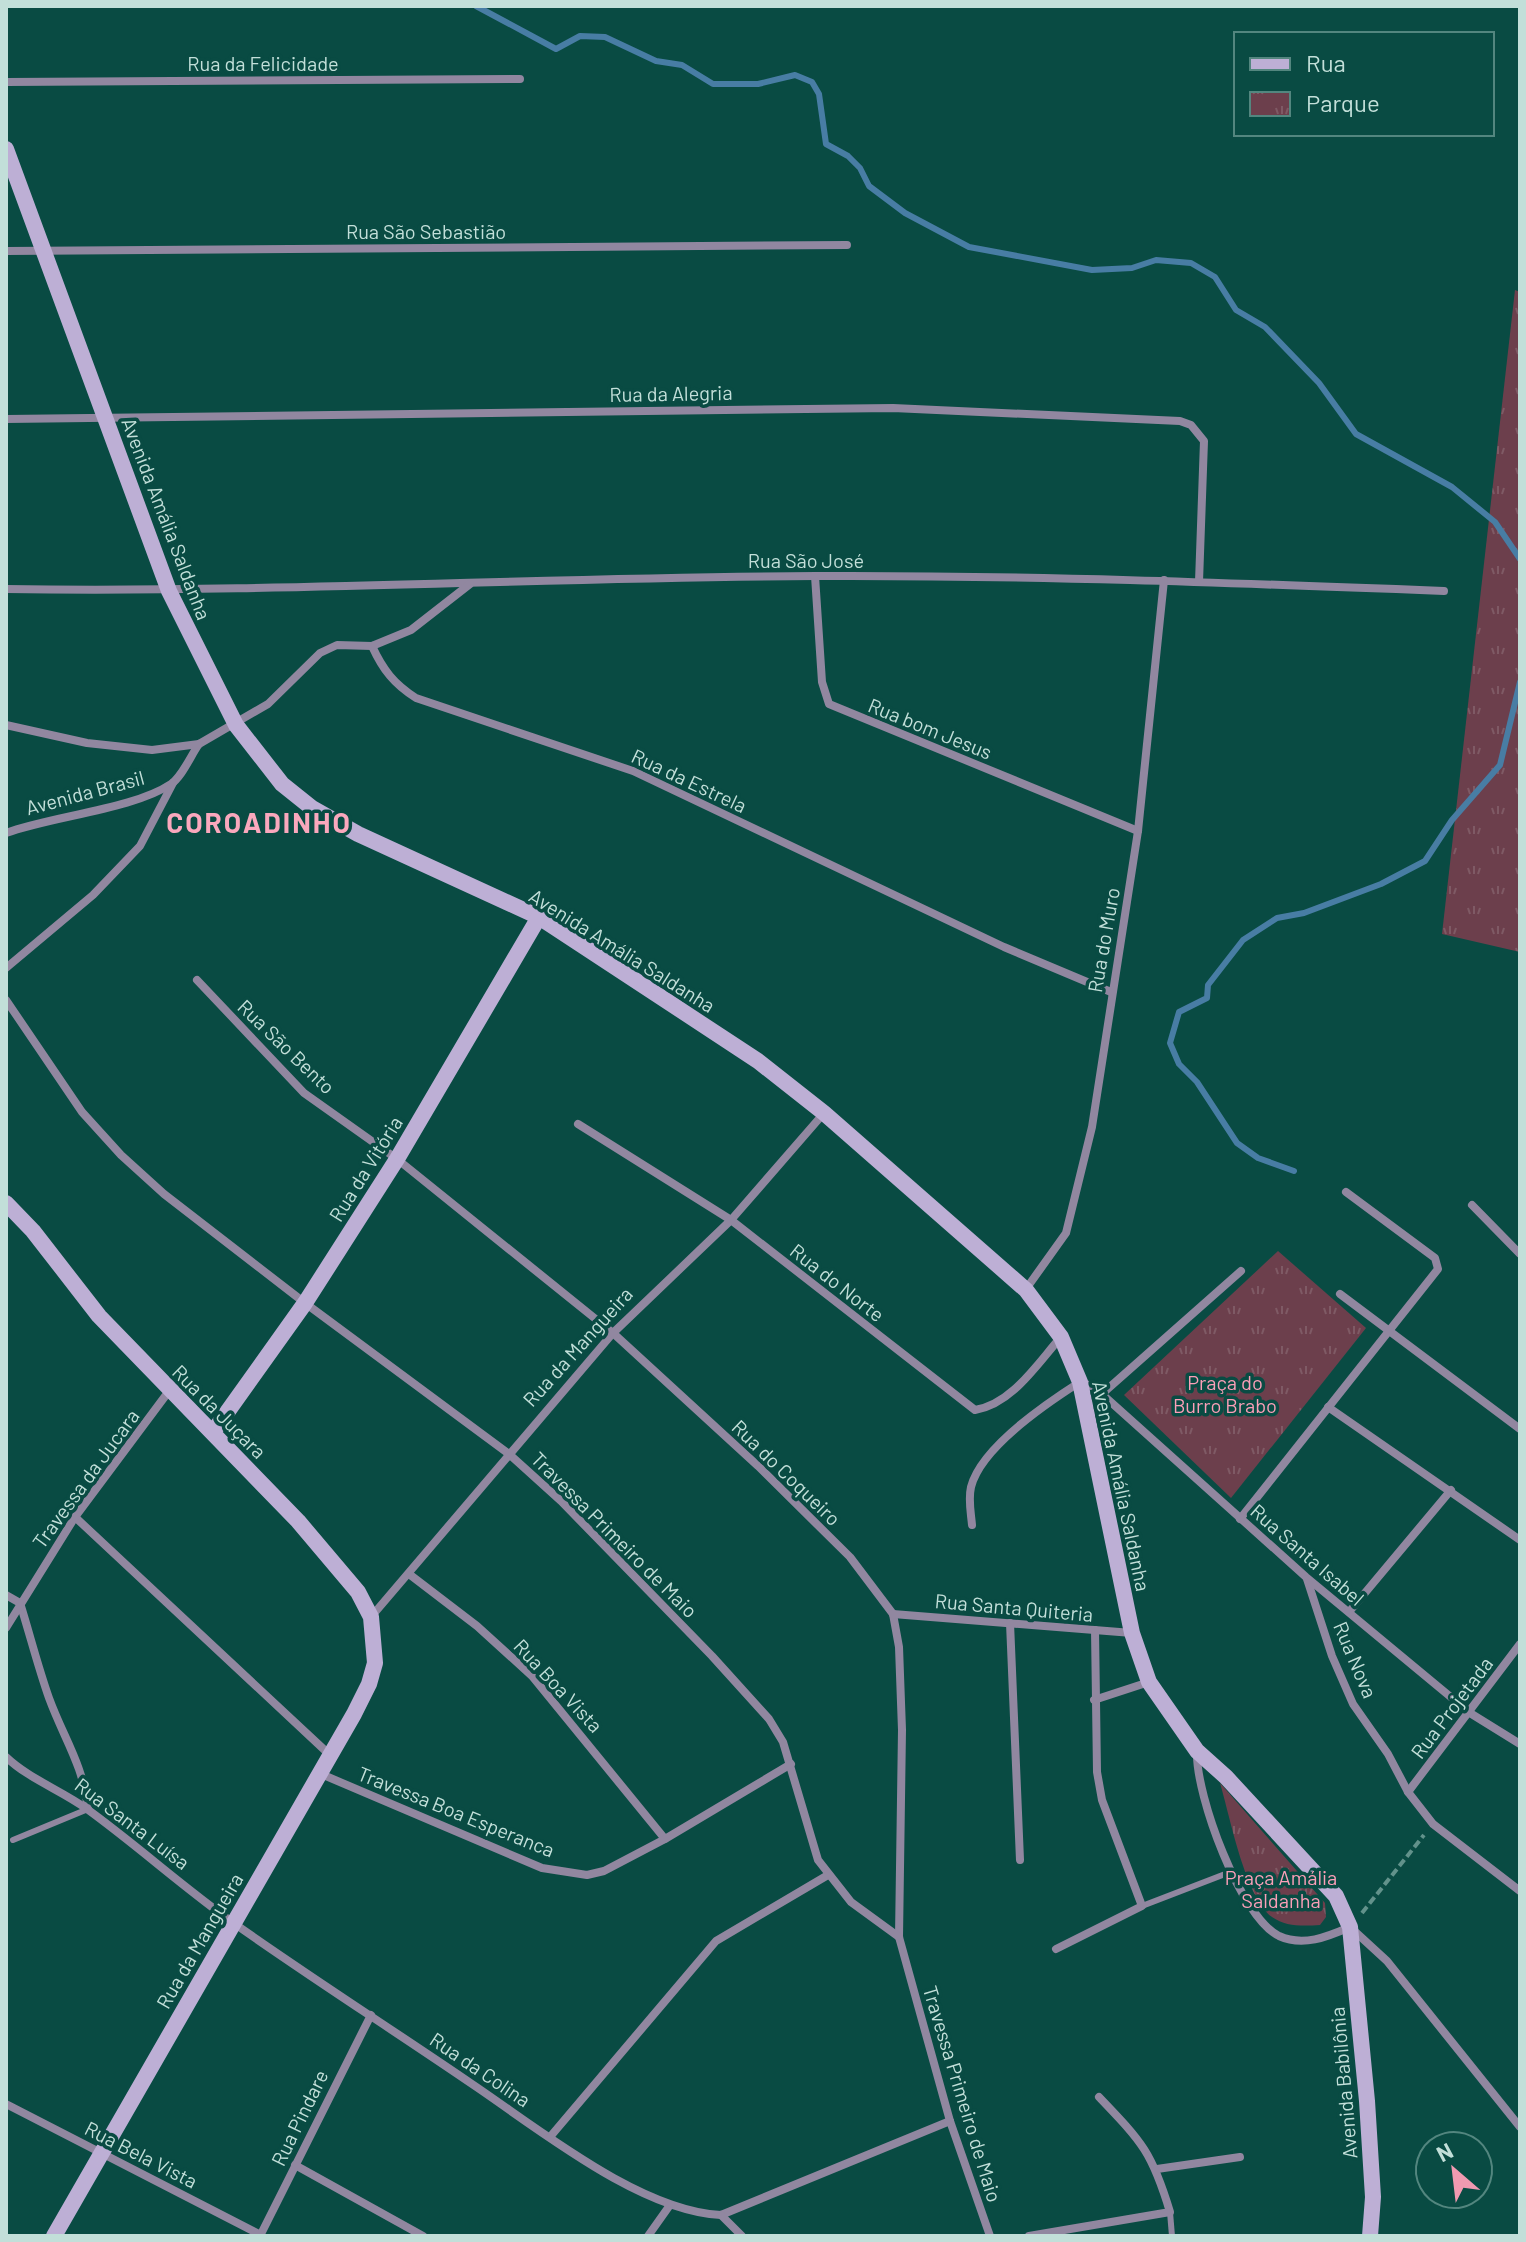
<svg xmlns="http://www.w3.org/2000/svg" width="1526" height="2242" font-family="Barlow,sans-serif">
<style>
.park{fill:url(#park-tufts)}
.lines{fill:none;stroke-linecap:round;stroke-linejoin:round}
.stream{stroke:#487da4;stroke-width:6}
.path{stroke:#62928b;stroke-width:4;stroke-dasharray:8 4;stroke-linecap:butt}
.lane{stroke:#9187a0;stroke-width:6}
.street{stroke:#9187a0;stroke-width:8}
.secondary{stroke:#bdafd5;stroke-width:16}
.labels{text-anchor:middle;stroke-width:7;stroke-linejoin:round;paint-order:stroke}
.street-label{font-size:20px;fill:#c2dfd9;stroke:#094b43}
.park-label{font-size:20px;fill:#fb9fb8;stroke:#094b43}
.district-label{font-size:28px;font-weight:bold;letter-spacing:2px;fill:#faa8bd;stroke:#094b43}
</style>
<defs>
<pattern id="park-tufts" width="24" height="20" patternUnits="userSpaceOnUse" patternTransform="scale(2)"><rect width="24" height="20" fill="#6c3f4c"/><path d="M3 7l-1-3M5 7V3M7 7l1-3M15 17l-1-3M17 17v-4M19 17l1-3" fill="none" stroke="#7f5a65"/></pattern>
</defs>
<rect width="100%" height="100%" fill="#094b43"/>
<g class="park">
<path d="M1515 290 1520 292V952L1442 934Z"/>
<path d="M1278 1251 1366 1328 1231 1498 1124 1395Z"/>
<path d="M1220 1783 1325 1903 1326 1917 1320 1925C1303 1926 1286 1927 1272 1917 1245 1897 1230 1816 1220 1783Z"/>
</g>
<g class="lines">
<g class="stream">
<path d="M476 6 556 49 580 36 605 37 656 61 682 65 713 84H758L795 75 812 82 819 94 826 144 848 156 860 168 869 186 905 213 969 247 1092 270 1132 268 1156 260 1191 263 1215 277 1236 310 1265 327 1319 383 1356 434 1452 487 1495 522 1520 559"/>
<path d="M1294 1171 1258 1158 1237 1143 1197 1082 1179 1064 1170 1043 1179 1012 1207 998 1208 985 1243 940 1277 918 1304 913 1381 884 1425 861 1452 820 1500 765 1520 682"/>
</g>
<path class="path" d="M1362 1913 1424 1835"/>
<g class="lane">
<path d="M13 1840 88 1809"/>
<path d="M1142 1906 1233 1871"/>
<path d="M1170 2212 1172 2236"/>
</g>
<g class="street">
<path d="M6 82 520 79"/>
<path d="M6 251 847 245"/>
<path d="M6 419 893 408 1180 421 1191 425 1204 441 1199 582"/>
<path d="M815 576 822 682 829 704 1138 831"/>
<path d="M6 589C276 593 546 577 816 576 1025 575 1235 583 1444 591"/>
<path d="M372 646C383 670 394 684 416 698L633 771 1004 947 1111 992"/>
<path d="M6 725 87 743 152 750 199 744 268 704 320 653 337 645 372 646 411 630 470 584"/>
<path d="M6 833C52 816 134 809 171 784 182 777 191 755 199 744"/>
<path d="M6 968 93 895 140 846 173 783"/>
<path d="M197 980 304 1093 397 1159 613 1333 758 1466 850 1557 893 1614 899 1647 902 1730 899 1937 950 2121 990 2236"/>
<path d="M6 1000 82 1112 121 1155 164 1194 305 1303 509 1454 561 1501 712 1656 769 1719 783 1742 818 1860 851 1902 899 1937"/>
<path d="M578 1124 731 1220 975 1410C1012 1404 1037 1364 1061 1337"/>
<path d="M1472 1205 1520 1254"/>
<path d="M1026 1289 1066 1233 1092 1127 1138 831 1164 580"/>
<path d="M1340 1294 1520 1429"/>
<path d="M1103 1393 1241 1271"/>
<path d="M1328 1407 1520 1540"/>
<path d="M75 1517 331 1756"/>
<path d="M1240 1519 1438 1269 1435 1258 1346 1192"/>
<path d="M972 1525C971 1513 968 1500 971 1487 981 1448 1047 1403 1080 1382L1094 1387 1306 1577 1470 1713 1520 1744"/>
<path d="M409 1574 477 1626 532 1676 665 1839"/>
<path d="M1307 1579 1332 1656 1353 1704 1388 1754 1408 1792 1433 1824 1520 1891"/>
<path d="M6 1595 20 1603C30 1635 38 1667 49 1698 64 1739 83 1764 88 1809"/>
<path d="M1349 1612 1451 1490"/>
<path d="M893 1614 1132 1633"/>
<path d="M371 1617 613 1333 731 1220 824 1113"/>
<path d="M1010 1623 1020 1860"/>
<path d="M6 1628 75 1517 169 1391"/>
<path d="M1094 1700 1149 1682"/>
<path d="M1197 1753C1196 1795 1240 1917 1279 1936 1303 1947 1327 1937 1350 1927L1387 1961 1520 2127"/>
<path d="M6 1757C29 1779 61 1790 87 1809 138 1846 184 1888 235 1924 313 1979 393 2030 472 2084 539 2129 640 2211 721 2215L950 2121"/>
<path d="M321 1774 542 1868 587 1875 604 1871 665 1839 791 1764"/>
<path d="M1408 1792 1520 1644"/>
<path d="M1056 1949 1142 1906 1102 1800 1097 1772 1095 1630"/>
<path d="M6 2104 261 2235"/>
<path d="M550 2137 716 1941 828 1875"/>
<path d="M295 2165 423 2236"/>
<path d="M1157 2169 1240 2157"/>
<path d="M721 2215 742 2236"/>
<path d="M260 2236 371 2015"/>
<path d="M648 2236 670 2205"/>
<path d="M1029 2236 1170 2212C1152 2152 1142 2142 1099 2097"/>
</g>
<g class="secondary">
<path d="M6 149 169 591 236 725 282 784 312 808 358 834 539 917 758 1061 824 1113 1026 1290 1061 1337 1080 1382 1132 1633 1149 1682 1197 1751 1226 1777 1336 1896 1350 1927 1367 2101 1373 2197 1370 2236"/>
<path d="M6 1203 33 1231 99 1316 298 1521 358 1592 371 1617 375 1663 369 1684 354 1714 54 2236"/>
<path d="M213 1432 305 1303 397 1159 539 917"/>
</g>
</g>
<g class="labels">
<g class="street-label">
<text x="263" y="71">Rua da Felicidade</text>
<text x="426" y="239">Rua São Sebastião</text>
<text transform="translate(671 394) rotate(-1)" y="7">Rua da Alegria</text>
<text transform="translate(166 519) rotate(69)" y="7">Avenida Amália Saldanha</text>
<text x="806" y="568">Rua São José</text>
<text transform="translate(930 729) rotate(22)" y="7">Rua bom Jesus</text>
<text transform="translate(689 781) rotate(25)" y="7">Rua da Estrela</text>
<text transform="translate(85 793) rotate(-15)" y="7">Avenida Brasil</text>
<text transform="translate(1104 940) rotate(-80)" y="7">Rua do Muro</text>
<text transform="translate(622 951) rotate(32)" y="7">Avenida Amália Saldanha</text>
<text transform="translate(286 1047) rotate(44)" y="7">Rua São Bento</text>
<text transform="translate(366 1169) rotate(-58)" y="7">Rua da Vitória</text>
<text transform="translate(837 1283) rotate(38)" y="7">Rua do Norte</text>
<text transform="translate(578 1347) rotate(-48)" y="7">Rua da Mangueira</text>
<text transform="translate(219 1412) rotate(45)" y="7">Rua da Juçara</text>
<text transform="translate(786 1473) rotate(44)" y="7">Rua do Coqueiro</text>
<text transform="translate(86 1479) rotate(-54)" y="7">Travessa da Jucara</text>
<text transform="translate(1121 1486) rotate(78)" y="7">Avenida Amália Saldanha</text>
<text transform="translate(614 1535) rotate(45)" y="7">Travessa Primeiro de Maio</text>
<text transform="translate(1307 1555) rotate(41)" y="7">Rua Santa Isabel</text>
<text transform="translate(1014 1608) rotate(5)" y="7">Rua Santa Quiteria</text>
<text transform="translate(1355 1660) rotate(67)" y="7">Rua Nova</text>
<text transform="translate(558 1686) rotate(47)" y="7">Rua Boa Vista</text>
<text transform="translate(1452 1708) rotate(-53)" y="7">Rua Projetada</text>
<text transform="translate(456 1812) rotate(22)" y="7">Travessa Boa Esperanca</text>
<text transform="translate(132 1824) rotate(37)" y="7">Rua Santa Luísa</text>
<text transform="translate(200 1941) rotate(-60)" y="7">Rua da Mangueira</text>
<text transform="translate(480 2070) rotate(34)" y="7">Rua da Colina</text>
<text transform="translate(1344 2083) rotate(-95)" y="7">Avenida Babilônia</text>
<text transform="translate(962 2094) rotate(73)" y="7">Travessa Primeiro de Maio</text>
<text transform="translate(300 2118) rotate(-64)" y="7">Rua Pindare</text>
<text transform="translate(141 2155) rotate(27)" y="7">Rua Bela Vista</text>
</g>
<g class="park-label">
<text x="1225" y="1390">Praça do<tspan x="1225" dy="23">Burro Brabo</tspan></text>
<text x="1281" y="1885">Praça Amália<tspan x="1281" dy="23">Saldanha</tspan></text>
</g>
<g class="district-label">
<text x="259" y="833">COROADINHO</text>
</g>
</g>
<rect width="1526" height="2242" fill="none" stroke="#c2dfd9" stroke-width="16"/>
<rect x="1234" y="32" width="260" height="104" fill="#094b43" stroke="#53867f" stroke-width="2"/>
<rect x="1250" y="58" width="40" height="12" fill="#bdafd5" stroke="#53867f" stroke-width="2"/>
<text x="1306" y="72" font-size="24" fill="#c2dfd9">Rua</text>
<rect x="1250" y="92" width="40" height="24" fill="url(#park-tufts)" stroke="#53867f" stroke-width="2"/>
<text x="1306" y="112" font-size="24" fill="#c2dfd9">Parque</text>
<g transform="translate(1454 2170) rotate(332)"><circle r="38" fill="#094b43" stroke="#53867f" stroke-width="2"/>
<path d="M0-6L14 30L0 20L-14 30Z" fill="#f19ab1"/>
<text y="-12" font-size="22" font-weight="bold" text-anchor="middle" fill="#c2dfd9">N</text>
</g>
</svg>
